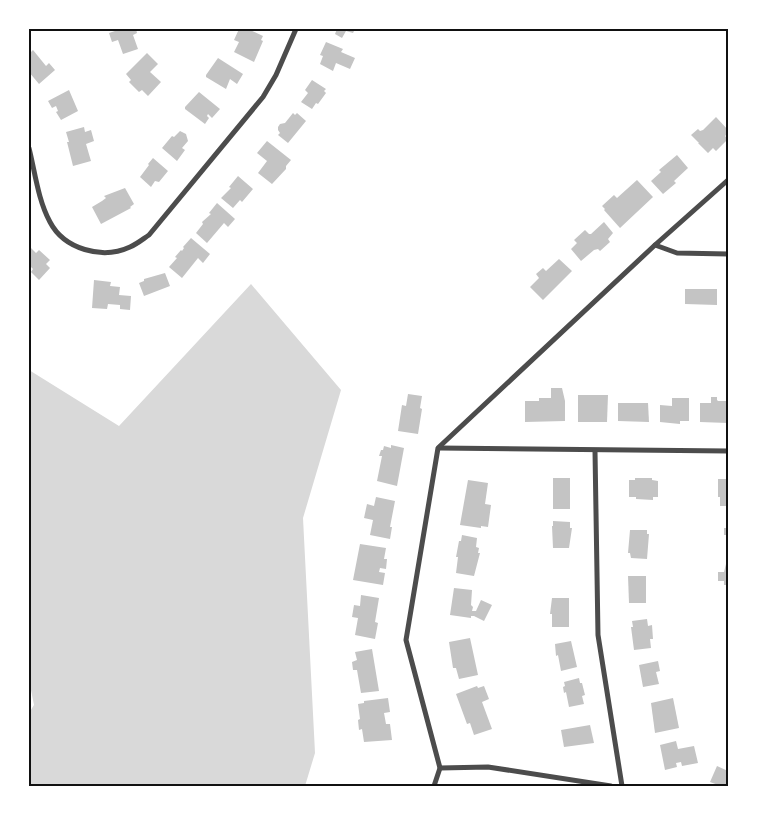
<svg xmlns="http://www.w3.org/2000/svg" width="757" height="815" font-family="'DM Sans',sans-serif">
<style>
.water{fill:#d9d9d9}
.building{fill:#c4c4c4}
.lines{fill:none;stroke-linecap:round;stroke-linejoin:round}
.minor{stroke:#4c4c4c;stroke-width:5}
.neatline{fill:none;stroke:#111;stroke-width:2}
</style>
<rect width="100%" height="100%" fill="#fff"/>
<path class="water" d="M251 284 341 390 303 518 315 753 305 786H29V713L34 705 29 680V370L119 426Z"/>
<g class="building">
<path d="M114 29H136L137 33 133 35 138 49 123 54 118 40 112 42 109 33 115 31Z"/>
<path d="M239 29H248L263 36 261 40 263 41 254 62 234 52 239 42 234 40Z"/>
<path d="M337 29H355L353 33 346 31 342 38 335 34Z"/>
<path d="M326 42 343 49 341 52 355 58 350 69 336 63 333 71 320 64 323 56 320 55Z"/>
<path d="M33 50 46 66 49 63 55 70 39 84 29 72V54Z"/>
<path d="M147 53 158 64 150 72 161 82 148 96 142 90 139 92 129 82 131 80 126 74Z"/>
<path d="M218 58 243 74 237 84 230 79 226 89 206 77V75Z"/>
<path d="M312 80 326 89 324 91 326 93 318 104 316 103 312 109 301 102 308 93 305 90Z"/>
<path d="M69 90 78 111 61 120 56 112 58 111 56 106 52 108 48 101Z"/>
<path d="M199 92 220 109 212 118 208 114 207 116 209 118 205 124 185 109V107Z"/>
<path d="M293 113 295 115 297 113 306 121 288 143 278 135 280 133 278 130V127L280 124 285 123Z"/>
<path d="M716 117 728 130V133L725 136 728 139 716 151 713 148 708 153 698 143H699L691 135 698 129 700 131 703 130Z"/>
<path d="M84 127 85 132 91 130 94 141 86 144 91 161 73 166 67 142H69L66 132Z"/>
<path d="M180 131 186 134 188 141 182 148 185 150 177 161 162 148 172 136 174 137Z"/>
<path d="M267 141 291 160 286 166V169L272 184 258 173 267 161 257 153Z"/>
<path d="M677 155 688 168 674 181 676 183 663 194 651 181 661 172 659 170Z"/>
<path d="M153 158 168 171 159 182 155 181 151 187 140 177 149 165 148 164Z"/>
<path d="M238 176 253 189 242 202 240 200 233 208 221 198 231 188 229 187Z"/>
<path d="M637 180 653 197 620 228 604 210 605 209 602 206 614 195 617 198Z"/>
<path d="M125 188 134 204 130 207 131 208 101 224 92 207 102 201 106 198 104 196Z"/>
<path d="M217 203 235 219 228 227 224 223 207 243 196 233 203 224 202 222 211 214 209 213Z"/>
<path d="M604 222 613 233 608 239 610 242 600 251 598 249 594 250 581 261 571 249 577 243 574 240 585 230 589 234H591Z"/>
<path d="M191 238 210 254 203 263 198 258 182 278 169 267 177 258 175 257 181 250 182 251 184 248 183 247Z"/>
<path d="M29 246 36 253 39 250 50 260 46 264 50 268 39 280 31 272 33 269 29 265Z"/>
<path d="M559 259 572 271 543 300 530 287 539 278 536 274 543 268 546 271Z"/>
<path d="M165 273 170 286 144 296 139 283 144 281V279Z"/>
<path d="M94 280 111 282 110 286 120 287 119 295 131 296 130 310 120 309V305L108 304 107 309 92 308Z"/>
<path d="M685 289H717V305L685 304Z"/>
<path d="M551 388H562L565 401V421L525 422V401H539V398H551Z"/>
<path d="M408 394 422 396 420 408 422 409 418 434 398 431 402 405 406 406Z"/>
<path d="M578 395H608L607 422H578Z"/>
<path d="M711 397H717V400L718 401H728V423L700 422V403H711Z"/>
<path d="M672 398H689V421H680V424L660 422V405L672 406Z"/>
<path d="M618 403H648L649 422 618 421Z"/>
<path d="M391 445 404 448 397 486 377 481 382 456H379L381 450H383L384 446 391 448Z"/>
<rect x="553" y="478" width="17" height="31"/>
<path d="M635 478H652V480L658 481V497H653V500L636 499V497H629V480H635Z"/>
<path d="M718 479H728V506H720V497H718Z"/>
<path d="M468 480 488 483 485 504 491 505 488 527 481 526V528L460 525Z"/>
<path d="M376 497 395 501 390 527H392L390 539 370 535 373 520 364 518 367 504 374 506Z"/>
<path d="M553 521 570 522V528H572L569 548H553L552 526H553Z"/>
<path d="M726 523H728V551H726V535H724V528H726Z"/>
<path d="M630 530H647V534H649L647 559 631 558 630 553H628Z"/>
<path d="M462 535 477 538 476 547 479 548 478 553H480L474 576 456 573 458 557H456L459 541H461Z"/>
<path d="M360 544 386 548 384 559H387L386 569 380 568 379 572 385 573 383 585 353 580Z"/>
<path d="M726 564H728V585H724V581H718V572H724Z"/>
<path d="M628 576H646V603H629Z"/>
<path d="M454 588 472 590 471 605 473 607 472 611H476L481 600 492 605 484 621 474 616H471V618L450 615Z"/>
<path d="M361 595 379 598 375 622 378 623 375 639 355 635 358 618 352 617 354 605 360 606Z"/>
<path d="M552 598H569V627H552V614H550Z"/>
<path d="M647 619 648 626 652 625 653 639H650L651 648 634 650 631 627H633L632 621Z"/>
<path d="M470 638 478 675 459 679 456 668H453L449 642Z"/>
<path d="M571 641 577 667 561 671 558 655 556 656 555 644Z"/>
<path d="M372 649 379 691 361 693 357 670H353L352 662 357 660 355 652Z"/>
<path d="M658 661 660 671 656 672 659 684 643 687 639 665Z"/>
<path d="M579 678 580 683H582L585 695 582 696 584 704 569 707 566 692 564 693 563 687 565 686 564 682Z"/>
<path d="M477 686 478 688 484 686 489 699 482 702 492 729 474 735 470 723 467 724 456 694Z"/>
<path d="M388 698 390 712 384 713 386 724H390L392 740 364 742 362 729 359 730 358 720 360 719 358 704 364 703V701Z"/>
<path d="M673 698 679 728 655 733 651 703Z"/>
<path d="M590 725 594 743 564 747 561 730Z"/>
<path d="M676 741 678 749 694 746 698 763 682 766 681 762 676 763 677 767 665 770 660 745Z"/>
<path d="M717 766 728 771V786H721L710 782Z"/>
</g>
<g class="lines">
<g class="minor">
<path d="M29 148C35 172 38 200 50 222 64 249 102 260 130 247 137 244 143 239 149 235L263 97 276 75 296 29"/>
<path d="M655 245 677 253 728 254"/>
<path d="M439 448 728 451"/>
<path d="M595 451 598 635 622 786"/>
<path d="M440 768 488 767 611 786"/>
<path d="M434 786 440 768 406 640 438 448 655 245 728 180"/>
</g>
</g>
<rect width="757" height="815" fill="none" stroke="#ffffff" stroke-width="60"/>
<rect x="30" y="30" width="697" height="755" class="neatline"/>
</svg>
